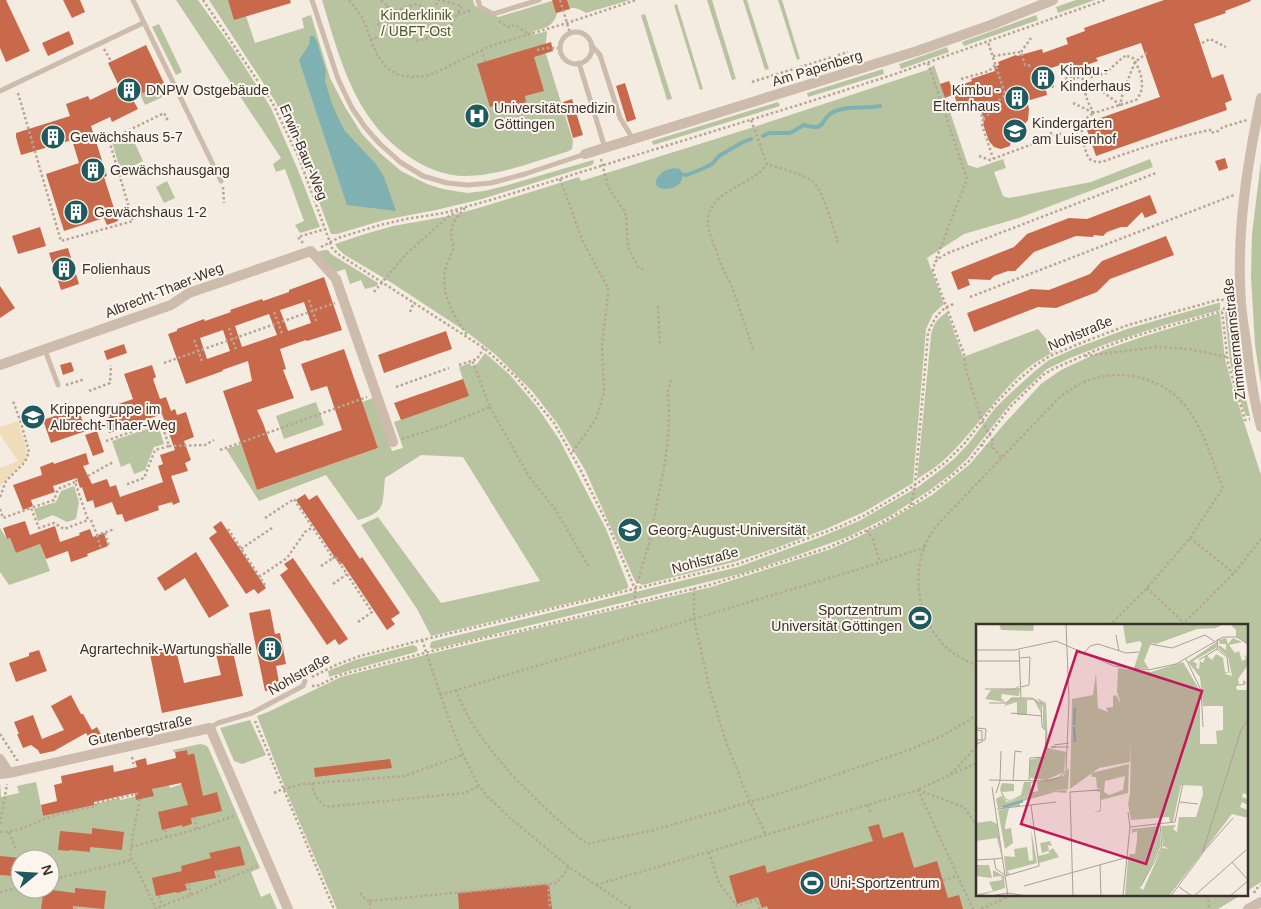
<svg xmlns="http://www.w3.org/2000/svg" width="1261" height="909" font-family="Arial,sans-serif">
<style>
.green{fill:#b8c4a0;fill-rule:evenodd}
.sand{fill:#efdcb8}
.water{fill:#7fb0b2}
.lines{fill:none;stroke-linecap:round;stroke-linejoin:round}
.stream{stroke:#7fb0b2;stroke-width:4}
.building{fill:#c8694b;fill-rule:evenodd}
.path{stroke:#b9a596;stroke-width:2.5;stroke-dasharray:2.5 2.5;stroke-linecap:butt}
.service{stroke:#cdbbac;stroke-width:5}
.minor{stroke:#cdbbac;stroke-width:10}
.labels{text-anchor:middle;stroke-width:4;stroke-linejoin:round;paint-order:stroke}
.park-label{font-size:14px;fill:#4a5a2e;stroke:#fbf5ee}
.street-label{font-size:14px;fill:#3b302b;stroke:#fbf5ee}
.poi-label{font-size:14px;fill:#3b302b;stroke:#fbf5ee;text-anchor:start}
.inset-river{fill:none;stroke:#7fb0b2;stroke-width:2.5}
.inset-road{fill:none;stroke:#aaa098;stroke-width:1}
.view{fill:#c2185b;fill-opacity:0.15;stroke:#c2185b;stroke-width:2.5}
.inset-edge{fill:none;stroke:#3b302b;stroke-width:2.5}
</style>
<rect width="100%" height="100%" fill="#f4ebe1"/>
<g class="green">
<path d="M176 0H198L234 50 271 108 298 170 320 227 300 233 295 225 304 221 285 169 276 172 273 164 281 158Z"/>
<path d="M209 0H228L246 16 255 43 304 28 302 18 311 15 330 78 345 107 362 134 380 153 401 171 427 184 443 189 467 193 484 191 508 185 593 160 594 162 592 165 482 199 436 210 384 220 337 234H331L301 153 275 101Z"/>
<path d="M322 0H473L475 6 498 17 555 0H630L586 13C573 5 571 8 557 13 554 27 544 28 532 32L533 35 547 31C547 38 545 44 545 51L573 141 572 149 569 151C536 161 499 176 465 176 445 176 425 168 408 156 354 119 340 59 322 0Z"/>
<path d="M707 0H712L736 79 732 80Z"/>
<path d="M743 0H747L769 69 765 70Z"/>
<path d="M778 0H782L800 59 797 60Z"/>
<path d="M1076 0H1095L1058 13 1056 7Z"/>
<path d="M677 4 703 89 700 90 674 5Z"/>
<path d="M645 14 672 99 667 100 641 15Z"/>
<path d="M1036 15 1038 20 964 46 962 42Z"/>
<path d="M159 24 182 72 176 75 152 27Z"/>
<path d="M947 47 949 52 901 69 899 64Z"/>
<path d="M934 65 968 165 977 168 1003 159 1006 168 994 172 1003 196 1009 198 1091 182 1150 159 1153 167 1019 218 964 234 927 258 944 304 933 314 926 329 913 483 864 512 826 529 776 548 734 562 642 585 635 581 585 470 557 423 532 391 496 355 468 333 392 283 345 255 338 249 335 244 365 234 393 226 449 216 482 207 579 177 581 181 757 126 927 70Z"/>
<path d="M883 69 884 74 808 97 807 93Z"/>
<path d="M164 83 169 94 145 105 140 94Z"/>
<path d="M778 102 780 106 653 145 652 141Z"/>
<path d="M130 133 143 161 121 172 112 142Z"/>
<path d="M1261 161V385L1255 345 1251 276 1252 234Z"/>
<path d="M167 181 175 198 164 203 156 187Z"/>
<path d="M324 250H328L331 254 378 283 377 286 365 289 361 280 350 284 345 269 336 272 317 252Z"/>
<path d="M1218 303H1220V310L1165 325 1109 343 1070 358 1047 369 1011 403 967 459 950 475 930 490 890 516 850 536 795 556 744 573 434 649 430 648V646L431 642 434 641 738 567 818 538 859 521 918 487 943 468 955 458 969 443 996 407 1015 389 1035 371 1049 360 1076 348 1127 329 1168 317Z"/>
<path d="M1230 306H1235C1238 343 1241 380 1250 416H1246L1238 395 1230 362 1225 313Z"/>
<path d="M947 312 963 357 1038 329 1056 351C1044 357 1033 363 1023 372 994 398 974 432 945 459 937 466 927 473 917 479L931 335C934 323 936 320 947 312Z"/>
<path d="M1220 313 1225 359 1233 388 1261 475V882L1247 891V625H977V895H1241L1218 909H337L287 793 257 716 268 712 341 677 421 656 711 587 828 550 860 536 890 520 932 495 970 464 1005 423 1041 384 1061 370 1104 350 1145 336Z"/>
<path d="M485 353 510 375 537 407 559 439 606 529 628 585V588L616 592 431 636 417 609 361 525 378 517 441 603 540 581 463 457 421 455 385 478C382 504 387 512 358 520L326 475 259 501 226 449 241 444 257 490 378 448 362 402 373 398 392 451 403 448 394 422 468 396 459 367 470 363 471 366 477 364Z"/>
<path d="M316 402 324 425 284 439 276 416Z"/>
<path d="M158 425 164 444 154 447 145 470 134 474 130 463 121 467 112 441Z"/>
<path d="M74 486 79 502 76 519 67 522 53 515 38 521 34 509 56 502 61 491Z"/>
<path d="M0 528 7 539 10 538 16 553 40 544 50 571 9 585 0 572Z"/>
<path d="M413 645 417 647 418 650 416 652 351 670 329 677 328 671 355 660Z"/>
<path d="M250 720 266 755 242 764 234 761 220 728Z"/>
<path d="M200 744 205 745 208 747 260 868 251 872 261 897 270 893 277 909H0V782L1 797 19 793 17 786 36 782 43 816 120 798V800L136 796H153L152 789 169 785 170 788 182 784 194 753 188 755 187 750 173 752V750ZM20 859H50V889H20Z"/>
</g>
<path class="sand" d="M18 421 27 452 26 460 4 481 0 487V468L18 461 0 434V427Z"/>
<g class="water">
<path d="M310 36H314L317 42 326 71 325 81 332 104 344 130 376 164 384 177 396 211 347 205 299 60 309 45Z"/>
<path d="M674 168 680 169C688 182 673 192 660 188 650 184 660 173 666 170 669 169 672 169 674 168Z"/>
</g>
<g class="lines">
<g class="stream">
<path d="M763 136 769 133H790L804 125C828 132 819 119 833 112 847 105 864 109 880 106"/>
<path d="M679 174 687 175 702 169 712 164 719 156 741 143 751 139"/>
</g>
</g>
<g class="building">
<path d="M0 0H6L30 51 6 62 0 48Z"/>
<path d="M63 0H80L85 12 72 18Z"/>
<path d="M228 0H290L291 3 234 20Z"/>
<path d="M552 0H567L570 9 556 13Z"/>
<path d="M1164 0H1250L1251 1 1225 11 1226 13 1194 24 1212 78 1223 74 1232 100 1225 103 1227 110 1096 156 1087 130 1094 127 1092 121 1160 97 1141 43 1096 58 1098 61 1069 71 1066 63 1048 69 1054 87 1046 90 1047 95 1027 101 1029 109 1028 120 1023 126 1012 130 1010 146 1001 149 994 147 989 141 983 124 985 119 981 112 978 101 958 107 954 94 945 98 940 84 949 81 952 88 972 81 971 79 995 71 994 67 999 65 998 62 1016 55 1017 56 1042 49 1043 53 1068 44 1066 38 1085 31 1084 28Z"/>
<path d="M69 31 74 44 48 56 42 43Z"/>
<path d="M551 42 553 51 534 57 544 91 525 96 526 102 503 109 501 103 490 107 477 64Z"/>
<path d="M146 45 164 83 132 98 138 109 112 122 110 117 91 126 107 176 104 177 118 221 107 225 104 218 64 231 46 174 79 163 72 140 21 155 16 137V133L70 116 66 104 88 96 90 100 119 86 108 63Z"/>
<path d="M625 83 636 119 627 122 616 86Z"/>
<path d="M572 99 583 135 573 138 563 102Z"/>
<path d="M1225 158 1228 168 1219 171 1215 161Z"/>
<path d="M1150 195 1157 213 1145 218 1142 212 1127 227H1121L1107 232 1103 236 1093 235 1094 237 1076 236 1034 252 1015 271H1008L994 276 990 280 968 279 970 285 958 290 951 272 1014 247 1027 234 1069 218 1087 219Z"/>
<path d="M40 227 46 246 18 254 12 236Z"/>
<path d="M1166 236 1174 255 1110 279 1097 292 1056 308 1038 307 974 332 967 313 1031 289 1049 290 1090 274 1102 261Z"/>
<path d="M68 248 79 284 61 290 49 253Z"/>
<path d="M324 277 342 330 307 341 306 340 280 349 286 369 283 370 294 398 257 410 263 423 269 440 276 453 342 430 327 386 311 391 301 364 344 349 378 448 257 490 223 391 252 381 248 361 222 370 223 371 186 384 168 334 177 331V329L204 319 205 321 231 312 230 310 262 299 263 301 289 292V290ZM304 302 311 323 288 331 280 310ZM269 314 277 335 242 347 235 326ZM223 330 230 351 207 359 200 338Z"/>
<path d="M0 286 15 308 0 318Z"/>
<path d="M446 331 452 349 384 373 378 355Z"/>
<path d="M124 344 127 353 107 360 104 351Z"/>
<path d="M71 362 74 371 63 375 60 365Z"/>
<path d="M152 365 156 377 153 379 160 399 166 397 171 411 175 409 177 415 186 412 194 437 184 441 191 460 185 463 188 471 171 476 180 502 173 505 172 502 158 506 159 510 125 522 122 514 117 515 112 502 95 508 93 500 87 502 82 487 80 488 77 478 53 486 55 492 31 500 33 506 23 510 13 485 42 475 40 467 53 462 54 464 86 453 89 464 83 466 92 484 107 479 110 487 116 485 120 497 163 482 158 466 163 464 160 455 175 450 162 414 165 413 109 433 104 419 110 417 107 408 133 399 124 374Z"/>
<path d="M463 379 469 396 401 420 394 403Z"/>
<path d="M78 408 86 431 51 443 43 420Z"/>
<path d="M97 431 104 452 93 456 85 435Z"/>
<path d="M305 494 309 500 317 495 360 559 362 557 400 613 391 619 395 624 387 630 342 563 340 565 296 500Z"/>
<path d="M25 521 30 535 55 526 60 542 80 535 79 533 90 529 93 537 104 533 108 546 87 554 88 556 71 562 68 551 46 559 40 544 16 553 10 538 7 539 3 528Z"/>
<path d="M221 521 266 588 258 594 254 589 246 594 209 538 217 532 213 527Z"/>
<path d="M196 552 229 606 209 618 185 578 165 591 157 578Z"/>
<path d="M293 558 348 639 339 645 335 639 327 645 280 575 288 569 284 564Z"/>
<path d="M270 609 275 634 280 633 286 664 276 666 280 688 265 691 249 613Z"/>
<path d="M231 643 243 696 162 713 150 654 185 646V648L174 655 177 654 184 683 221 675 214 646Z"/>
<path d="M39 650 47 671 16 682 9 663 29 656V653Z"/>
<path d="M71 695 81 714H83L92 730 97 727 103 738 92 743 86 733 54 751 40 754 38 750 31 745 23 748 17 734H19L14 722 33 715 42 739 64 730 51 706Z"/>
<path d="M187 750 188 755 194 753 203 796 217 792 222 811 191 818 192 824 182 827V825L162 830 158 812 188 805 181 783 152 789 154 796 136 800 135 793 94 802V805L43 816 41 805 57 801 54 785 62 783 61 776 113 765 114 772 137 767 135 761 146 758 147 765 176 758 175 752Z"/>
<path d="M390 759 392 768 315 777 314 768Z"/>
<path d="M879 824 883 838 903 832 914 868 937 861 948 898 959 895 963 909H768L767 906 762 908 758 897 737 904 729 876 765 865 767 873 873 841 868 827Z"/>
<path d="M92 828 124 832 122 850 90 847V852L69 850V851L58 850 60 831 92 834Z"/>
<path d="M240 846 245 865 214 871 216 878 185 884 187 890 177 893 176 892 156 896 152 878 182 871 181 866 211 858 209 853Z"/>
<path d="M0 856 20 858V872L15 871 14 876 0 875Z"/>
<path d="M549 884 552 909H459L458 893Z"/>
<path d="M75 888 106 891 104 909 73 906V909H41L44 889 75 893Z"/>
</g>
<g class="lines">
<g class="path">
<path d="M203 0 272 102 299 158 332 248 338 254 484 348 516 377 554 423 580 469 609 527 635 589"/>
<path d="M349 0 362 17 377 55 387 68 399 75 413 77 427 76 437 72 490 46 567 23 636 0"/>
<path d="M381 0 393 11 400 29 418 41 447 32 462 6 439 0 434 8 427 10 417 4 393 11"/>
<path d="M560 0 570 33"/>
<path d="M388 6 378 24 389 25"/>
<path d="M458 14 472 10"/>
<path d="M499 21 508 27 515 25 528 34"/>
<path d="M370 40 399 29"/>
<path d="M1202 43 1210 39 1226 47"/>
<path d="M104 49 111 61"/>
<path d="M481 50 485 61"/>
<path d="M537 50 546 48H560"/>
<path d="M1021 52 1031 38"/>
<path d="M993 56 1021 52 1025 65 1027 66 1031 65"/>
<path d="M1127 56 1133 58C1141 71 1147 88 1136 100L1094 113C1087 101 1082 92 1088 78L1106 73 1123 57Z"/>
<path d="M928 63 967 179 935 262"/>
<path d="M961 79 989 71 996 64"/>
<path d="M1065 79 1073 76 1074 79 1079 77C1094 84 1107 95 1120 105L1123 92 1135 62 1148 52"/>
<path d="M752 82 848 52"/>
<path d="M18 93 61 241 133 221 109 140 164 113 168 121"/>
<path d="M1073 103 1094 113C1078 122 1081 132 1085 148 1086 152 1087 156 1090 159 1093 162 1098 162 1102 162 1137 149 1172 138 1210 130L1211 133 1218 131 1223 127 1247 120"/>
<path d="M978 105 983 119 982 125 993 158"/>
<path d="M983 119 993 111 998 101 1003 97 1005 94 988 42"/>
<path d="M751 120 767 164C781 169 799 172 812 181 823 189 833 228 838 243"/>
<path d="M1051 122V137"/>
<path d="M979 156 990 160 1062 133"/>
<path d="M601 159 607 183 610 190 624 210 626 216 628 247 638 267 646 271"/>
<path d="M560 179 583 242 608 288V295L602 344 604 393 596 419 571 454"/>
<path d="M223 187 224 203"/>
<path d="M465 208C458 216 451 222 451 234 451 239 454 244 453 249 451 256 446 263 445 271 441 295 454 316 467 335"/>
<path d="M303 243 298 237 325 229"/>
<path d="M321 247 338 238 380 225 406 219 444 213 494 199 805 103 892 75 1105 0"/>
<path d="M374 292 405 255 449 216 461 209"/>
<path d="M970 297 1234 195"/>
<path d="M309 300 316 321"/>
<path d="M1228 304 1222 311 1228 363 1245 420 1250 419"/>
<path d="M658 306 660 346"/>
<path d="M274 312 282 333"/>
<path d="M410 312 414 302"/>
<path d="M229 328 236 350"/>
<path d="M194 340 202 361"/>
<path d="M753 349 731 284C723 272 719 258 714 245 712 239 709 232 708 226 704 196 741 187 759 173 762 170 764 167 767 164"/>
<path d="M1085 356 1157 347 1190 349 1227 357"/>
<path d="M164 363 335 303"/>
<path d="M459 365 477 359 484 348"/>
<path d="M66 385 85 379"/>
<path d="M396 387 449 368"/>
<path d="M89 391 110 383 111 365"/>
<path d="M490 407 528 475 555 509 589 567"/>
<path d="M402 439 443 426 490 407 472 360"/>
<path d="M106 441 161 421 169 446 155 450 144 478 125 485"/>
<path d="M981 445 992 447"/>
<path d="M169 446 205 445 214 440"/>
<path d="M220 450 367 397"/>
<path d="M1001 457 992 447 993 441 982 421 966 370 964 354 933 271C934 260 939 258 948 253L1156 173"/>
<path d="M88 476 113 462"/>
<path d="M75 482 58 489 54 500 31 508 39 528 54 523 64 529 88 520 75 482 77 480"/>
<path d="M0 497 6 481 25 462 29 452 21 423 13 401"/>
<path d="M911 505 915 485 928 333C934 319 939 309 954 304"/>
<path d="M0 509 3 518 31 508"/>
<path d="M265 518 294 499 333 558 335 556 372 612 358 622"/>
<path d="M91 520 97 535 115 529"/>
<path d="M228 529 265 585"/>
<path d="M867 530 873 540 880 562"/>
<path d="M105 533 109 546"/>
<path d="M97 535 101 549"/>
<path d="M1190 538 1234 573"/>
<path d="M241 549 272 528"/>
<path d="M321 566 333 558"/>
<path d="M259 577 287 558 305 532 313 527"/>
<path d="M333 584 347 574"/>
<path d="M694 588V620L710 690 726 742 747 795 766 835"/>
<path d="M1147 588 1184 623"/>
<path d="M635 603V590L649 544 664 468 668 440 669 417 668 391 671 378"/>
<path d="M1182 625 1236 571 1261 539"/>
<path d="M422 640 449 720 463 755 479 786 487 796 509 817 569 867 632 909"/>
<path d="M977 666C969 662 961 658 953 653 919 628 908 575 929 537 932 532 936 527 940 522L1058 399C1065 393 1072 388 1080 384 1117 365 1166 377 1189 411 1205 433 1213 463 1223 488L1190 538 1147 588 1110 625"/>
<path d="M312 677 338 664 360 656 422 640 738 564 839 527 865 515 894 498 915 485 946 462 964 444 996 403 1017 381 1036 365 1050 356 1081 343 1128 325 1221 299 1230 304"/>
<path d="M312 686H317L340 675 370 667 487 637 524 630 709 585 827 548 874 527 911 506 943 483 969 461 1011 406 1043 375 1053 369 1094 351 1126 339 1165 327 1222 311"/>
<path d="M456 690C468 723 490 750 513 776 537 801 560 823 587 844L650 831 788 791 909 750 942 736 977 715"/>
<path d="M440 695 866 567 925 547"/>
<path d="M255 721 334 909"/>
<path d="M0 734 17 760V761"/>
<path d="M132 757 134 767"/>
<path d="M951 774 977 746"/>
<path d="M312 783C313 794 318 801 326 807L465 793 479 786"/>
<path d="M919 789 977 763"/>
<path d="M918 790 964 807 977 826"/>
<path d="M274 793 283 789 303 784 404 776 463 755"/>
<path d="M140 799 133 834 130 856 156 908"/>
<path d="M868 805 871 814"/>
<path d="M194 817 197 829"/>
<path d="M0 824 7 784"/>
<path d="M165 830 167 837"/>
<path d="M0 832C22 832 33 822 53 816 67 812 82 809 96 806L95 803 140 793"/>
<path d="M9 832 16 850"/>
<path d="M131 847 197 829 236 815"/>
<path d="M709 852 719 883 737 906 757 900 760 909"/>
<path d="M217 870 220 882"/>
<path d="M17 871V875H20"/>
<path d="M50 880 132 860"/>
<path d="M943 880 958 876"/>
<path d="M188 883 191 895"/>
<path d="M548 884 550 909"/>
<path d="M596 885 918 790 973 909"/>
<path d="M0 892 20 887"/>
<path d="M360 893 366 900 370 901V909"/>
<path d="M1254 893 1256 889 1261 885"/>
<path d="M1184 895H1186"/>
<path d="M1207 895 1209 904V909"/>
<path d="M159 896 162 906"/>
<path d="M370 901 557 883 569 867"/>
<path d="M75 909 76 906"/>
<path d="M154 909 191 895 257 866"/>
<path d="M981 909 1012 895"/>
</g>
<g class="service">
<path d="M133 0 221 181"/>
<path d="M312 0 338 79 352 108 365 127 379 143 400 162 423 176 447 183 468 185 491 183 525 174 585 154"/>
<path d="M478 0 480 7 493 14 539 0"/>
<circle cx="576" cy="48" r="16"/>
<path d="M591 45 600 55 620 118 633 139"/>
<path d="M579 63 605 148"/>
<path d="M0 91 143 23"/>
<path d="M45 350 58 385"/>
<path d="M210 728 218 723 252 713 303 686 305 681"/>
</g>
<g class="minor">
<path d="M1261 98C1247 165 1236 234 1241 303 1242 318 1245 333 1247 348 1250 375 1254 401 1261 427"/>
<path d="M585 154 917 51 991 25 1053 0"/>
<path d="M0 365 171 305 189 293 311 251 336 279 393 442"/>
<path d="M0 759 9 773"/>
<path d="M0 774 9 773 210 728 288 909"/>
<path d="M1248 909 1261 902"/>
</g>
</g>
<defs>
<symbol id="building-disc" viewBox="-11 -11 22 22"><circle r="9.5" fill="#1f5a5e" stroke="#fbf5ee"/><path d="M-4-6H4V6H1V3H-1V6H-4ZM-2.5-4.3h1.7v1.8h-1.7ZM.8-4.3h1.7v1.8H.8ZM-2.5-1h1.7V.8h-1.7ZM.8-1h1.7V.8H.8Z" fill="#fff"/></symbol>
<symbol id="hospital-disc" viewBox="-11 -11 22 22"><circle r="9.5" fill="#1f5a5e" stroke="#fbf5ee"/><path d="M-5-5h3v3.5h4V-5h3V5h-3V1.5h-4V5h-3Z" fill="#fff"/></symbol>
<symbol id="school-disc" viewBox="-11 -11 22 22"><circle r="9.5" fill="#1f5a5e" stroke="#fbf5ee"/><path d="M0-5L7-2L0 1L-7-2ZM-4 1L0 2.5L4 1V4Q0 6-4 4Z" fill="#fff"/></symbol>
<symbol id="university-disc" viewBox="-11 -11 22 22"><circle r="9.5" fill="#1f5a5e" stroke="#fbf5ee"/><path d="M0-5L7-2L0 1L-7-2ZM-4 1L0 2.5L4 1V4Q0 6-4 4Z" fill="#fff"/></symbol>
<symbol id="stadium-disc" viewBox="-11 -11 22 22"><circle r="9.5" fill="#1f5a5e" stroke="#fbf5ee"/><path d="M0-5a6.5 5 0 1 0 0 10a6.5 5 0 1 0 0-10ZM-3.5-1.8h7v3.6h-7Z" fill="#fff"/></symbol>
</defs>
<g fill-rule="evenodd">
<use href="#building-disc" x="1029" y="64" width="28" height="28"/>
<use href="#building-disc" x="115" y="76" width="28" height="28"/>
<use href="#building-disc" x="1003" y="84" width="28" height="28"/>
<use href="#hospital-disc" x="463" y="102" width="28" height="28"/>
<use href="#school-disc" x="1001" y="117" width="28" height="28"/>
<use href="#building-disc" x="39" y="123" width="28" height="28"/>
<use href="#building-disc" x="79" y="156" width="28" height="28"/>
<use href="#building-disc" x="62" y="198" width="28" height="28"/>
<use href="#building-disc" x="50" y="255" width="28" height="28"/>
<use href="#school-disc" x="19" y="403" width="28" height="28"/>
<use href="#university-disc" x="616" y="516" width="28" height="28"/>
<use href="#stadium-disc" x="906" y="604" width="28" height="28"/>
<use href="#building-disc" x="256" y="635" width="28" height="28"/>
<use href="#stadium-disc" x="798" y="869" width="28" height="28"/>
</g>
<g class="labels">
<g class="park-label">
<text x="416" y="20">Kinderklinik<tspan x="416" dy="16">/ UBFT-Ost</tspan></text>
</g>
<g class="street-label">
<text transform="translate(817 68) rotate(-17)" y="5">Am Papenberg</text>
<text transform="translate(304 152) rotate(67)" y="5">Erwin-Baur-Weg</text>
<text transform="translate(164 290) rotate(-22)" y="5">Albrecht-Thaer-Weg</text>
<text transform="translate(1080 333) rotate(-23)" y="5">Nohlstraße</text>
<text transform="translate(1234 339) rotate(-96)" y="5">Zimmermannstraße</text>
<text transform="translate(705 560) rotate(-15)" y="5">Nohlstraße</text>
<text transform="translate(299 674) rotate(-30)" y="5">Nohlstraße</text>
<text transform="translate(140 730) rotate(-12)" y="5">Gutenbergstraße</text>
</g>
<g class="poi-label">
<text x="1060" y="75">Kimbu -<tspan x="1060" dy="16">Kinderhaus</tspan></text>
<text x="146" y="95">DNPW Ostgebäude</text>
<text x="1000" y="95" text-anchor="end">Kimbu -<tspan x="1000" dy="16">Elternhaus</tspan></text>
<text x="494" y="113">Universitätsmedizin<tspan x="494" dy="16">Göttingen</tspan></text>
<text x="1032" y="128">Kindergarten<tspan x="1032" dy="16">am Luisenhof</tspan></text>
<text x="70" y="142">Gewächshaus 5-7</text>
<text x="110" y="175">Gewächshausgang</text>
<text x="94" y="217">Gewächshaus 1-2</text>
<text x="82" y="274">Folienhaus</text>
<text x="50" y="414">Krippengruppe im<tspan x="50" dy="16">Albrecht-Thaer-Weg</tspan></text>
<text x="648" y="535">Georg-August-Universität</text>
<text x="902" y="615" text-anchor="end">Sportzentrum<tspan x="902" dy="16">Universität Göttingen</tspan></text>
<text x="252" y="654" text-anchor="end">Agrartechnik-Wartungshalle</text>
<text x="830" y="888">Uni-Sportzentrum</text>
</g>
</g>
<g transform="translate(976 624)">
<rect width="272" height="272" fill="#f4ebe1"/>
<path d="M23 0H58L57 7 25 6ZM147 0H247L240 4 221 5 180 20 175 19 168 37 173 45 158 44 166 20 164 17 150 20ZM254 0H272V20L260 12V6ZM250 14 252 20 257 14 266 18 253 21 259 29 263 27 266 37 270 35 268 31 272 34V41L262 55 263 60H267V56L270 58 269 61 260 62 261 66H272V171L267 169 266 173 272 175V181L266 178 264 183 272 186V194L256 190 193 272H149L152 234 154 230H159L161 216V207L156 209V205L183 202 185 222 164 264 167 266 186 224 193 225 187 222 185 202 200 201 197 205 201 208 203 193H220L227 170 226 162 205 161 197 198 194 199 193 193 155 196 152 180 154 170 155 119 154 138 123 144 94 165 96 75 117 71 120 49 122 84 132 88 130 84 137 83V72L140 71 145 80 141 68 142 44 175 48 207 38 224 67V120H241L240 107 247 106V82H227L224 53 212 38 242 17 240 24 217 37 221 40 220 44 223 45 224 37 227 39 230 31 236 36 240 30 247 34 249 48H252L249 50 256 52 252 33 242 24 243 21 250 26V20H244L243 16ZM44 64 43 72 26 70 25 74 29 78 9 75 15 66ZM35 74 59 75 64 80 65 89 58 76H51V91H41V78L28 82ZM61 74 70 79 72 124 90 128 88 148 70 156 54 154V136L70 132V107L67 103V83ZM94 126 92 165 72 167 33 177 27 175 24 165 26 159 38 160V167L26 168 30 175 35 176 45 171 48 158H59L55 159V168H58L62 167 61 158 87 152 93 144ZM153 140 152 169 125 176V187L117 189 124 186V168L116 166 125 165 121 164 120 153H116L115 149ZM149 152 147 166 133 171 128 168 129 157ZM91 166 90 169 79 168 44 178V182L22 184 20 175 25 172 31 178 72 167ZM33 184 29 201V205L35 204 37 219 29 225 22 186ZM15 197 21 200 26 234 21 214 0 217V199ZM55 205 61 239 31 247 34 250 30 251 28 232 39 233 38 225 51 223 53 237 57 236ZM74 217 76 222 72 221 73 227 77 224 83 233 63 239 62 232 74 229 72 227 66 229 64 219ZM0 241H13L16 254 0 252ZM17 246 28 252 29 264 3 272 2 270 17 267 13 258 26 256 25 252 17 253Z" fill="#b8c4a0" fill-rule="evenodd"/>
<path class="inset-river" d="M98 101 99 84M98 103 99 118M27 183 47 177"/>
<path class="inset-road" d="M140 11 143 27M242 15 241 25 251 33 253 49M174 20 196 24 229 11 238 17M0 26H38L80 17 138 42 172 46 200 40 247 13H261L273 21M43 26 45 74M109 28 114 22 122 20 150 29 163 28M44 34 54 33 53 61 45 63M210 35 225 66 227 103M223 36 241 25M0 37H44M9 65H39L43 62M0 77 1 123M13 79H30L36 74H56L65 80 66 103 70 107 69 133 54 134 53 157M35 89 66 92M1 104 10 105 9 116H1M0 120 6 118V107L1 106M78 121 93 119M80 123H75H93M13 156 71 157 82 154 90 147 93 76 90 0M37 157 39 127 46 128M16 163 32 272M20 169 24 157 25 127M204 178 222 180M21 185 80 178M154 203 199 198 207 159M227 228 257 194M27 234 18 235 20 245 29 251M0 236 18 235M256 238 272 256M124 241 125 272M29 252 63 242 55 181M48 262 152 233M165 262 186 223 184 200M203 263 216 272M15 272 32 269 50 272M97 272 94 168 123 166M147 272 154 203 152 188M195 272 226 230 265 106 273 94M218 272 270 226M254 272 273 256"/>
<path class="view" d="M101 27 226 67 170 240 45 200Z"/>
<rect width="272" height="272" class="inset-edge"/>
</g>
<g transform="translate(35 874) rotate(72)"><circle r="24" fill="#fbf5ee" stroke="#aea6a0"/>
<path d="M0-4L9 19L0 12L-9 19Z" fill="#1f5a5e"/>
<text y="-8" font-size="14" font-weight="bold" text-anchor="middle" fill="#3b302b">N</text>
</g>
</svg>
